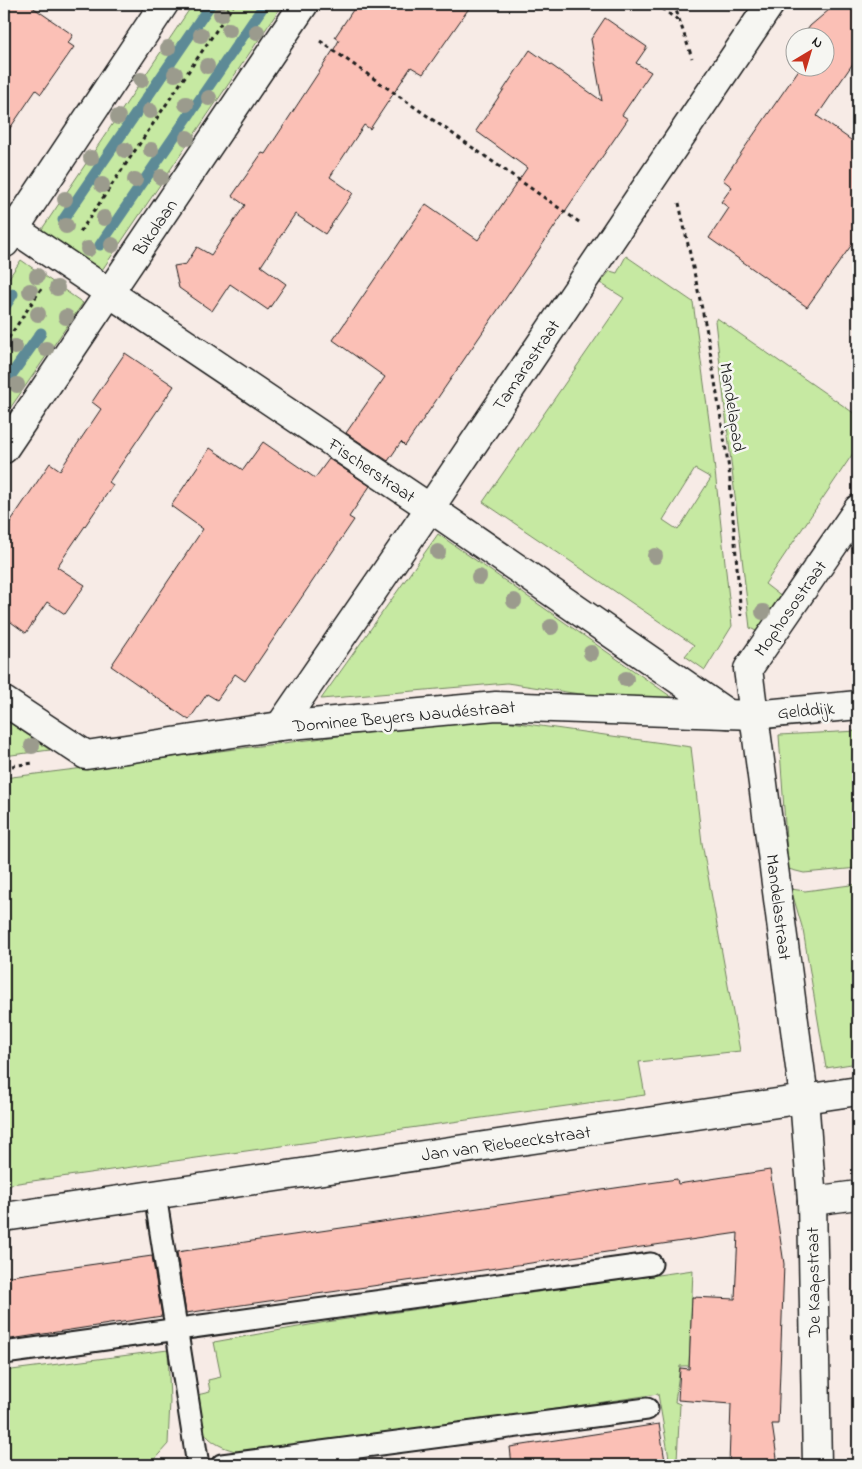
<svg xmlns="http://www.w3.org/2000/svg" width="862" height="1469" font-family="'Indie Flower',sans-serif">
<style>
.green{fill:#c6e9a2;stroke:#71825f;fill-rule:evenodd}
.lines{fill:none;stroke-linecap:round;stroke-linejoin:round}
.stream{stroke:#5d8a96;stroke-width:11}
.building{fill:#fbc0b6;stroke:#1c1c1c}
.service-casing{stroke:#1c1c1c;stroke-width:25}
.minor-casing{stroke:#1c1c1c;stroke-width:31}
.tertiary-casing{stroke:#1c1c1c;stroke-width:31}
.path{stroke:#1c1c1c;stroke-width:3;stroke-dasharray:4 4;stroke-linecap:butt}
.service{stroke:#f6f6f2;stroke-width:21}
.minor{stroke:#f6f6f2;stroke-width:28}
.tertiary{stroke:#f6f6f2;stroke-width:28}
.tree{fill:#9b9b8d}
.labels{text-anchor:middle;stroke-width:5;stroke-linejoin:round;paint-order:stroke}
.street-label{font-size:18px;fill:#1c1c1c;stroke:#f6f6f2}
</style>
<rect width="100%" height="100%" fill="#f7ebe6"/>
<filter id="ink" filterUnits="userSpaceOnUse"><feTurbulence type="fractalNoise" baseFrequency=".02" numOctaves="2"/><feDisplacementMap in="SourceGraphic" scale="10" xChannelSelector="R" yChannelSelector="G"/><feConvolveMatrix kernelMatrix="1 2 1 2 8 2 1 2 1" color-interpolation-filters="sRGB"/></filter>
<g filter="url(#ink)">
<g class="green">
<path d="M193 4H283L100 273 40 232Z"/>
<path d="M626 256 693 302 711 435 732 626 705 670 685 656 694 645 483 502 624 298 600 283 610 271 617 273ZM695 469 711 478 678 530 663 520Z"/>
<path d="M21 260 83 303 4 417V285Z"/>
<path d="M717 318 858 416V446L765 584 787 601 764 635 750 628 715 321Z"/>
<path d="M438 534 673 698 665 707 507 683 321 699Z"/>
<path d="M483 718 691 747 702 843 740 1051 639 1062 645 1095 4 1185V778Z"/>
<path d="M4 719 50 750 4 756Z"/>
<path d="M858 731V868L804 873 788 869 779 735Z"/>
<path d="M858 884V1063L826 1068 803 930 791 889 805 891Z"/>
<path d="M693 1270 689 1366H680L675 1402 680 1404 677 1460 669 1458 658 1394 249 1454C233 1451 211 1446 203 1430 199 1423 198 1404 197 1395L210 1392 208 1380 221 1377 214 1342 326 1322Z"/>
<path d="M168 1350 170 1401 168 1444 151 1463 134 1465H4V1371Z"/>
</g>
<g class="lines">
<g class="stream">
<path d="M63 220 211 4"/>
<path d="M100 245 265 4"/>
<path d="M4 308 13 294"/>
<path d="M4 385 41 333"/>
</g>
</g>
<g class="building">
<path d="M4 4H28L73 35 68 43 74 47 41 94 36 90 4 137Z"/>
<path d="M357 4H472L423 74 411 67 370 129 364 125 330 177 353 193 325 234 295 214 261 266 286 284 268 310 230 284 212 311 179 288 174 266 186 264 197 247 211 255 245 205 232 196 262 153 265 154 336 46 339 40 335 37Z"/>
<path d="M836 4H858V56L817 116 858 145V236L807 307 709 238 729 208 721 202 732 187 723 180 743 150 800 68H824V38H802L810 26Z"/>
<path d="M605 18 647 47 636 63 651 72 622 115 628 119 405 446 401 442 388 461 346 433 385 377 333 340 426 204 478 240 527 168 476 131 530 50 602 101 591 39Z"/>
<path d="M125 353 174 386 109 482 113 485 57 567 85 585 65 614 47 602 26 633 4 617V531L50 463 60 470 101 409 92 402Z"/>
<path d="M263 442 315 478 329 459 370 486 349 517 354 520 245 681 235 674 217 700 207 694 189 720 111 666 203 529 171 506 210 448 243 470Z"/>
<path d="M770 1170 784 1264 778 1424H772L778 1465H729L731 1404 678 1400 680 1368 689 1369 692 1297 735 1299 738 1233 186 1313 177 1252 677 1179 678 1184Z"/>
<path d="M152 1256 162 1316 4 1340V1277Z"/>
<path d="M659 1424 665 1461 640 1465H512L510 1447Z"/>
</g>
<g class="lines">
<defs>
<g id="service">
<path d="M155 1195 198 1465"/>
<path d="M4 1353 651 1264"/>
<path d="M222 1465 647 1409"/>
</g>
<g id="minor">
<path d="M4 222 430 508 728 714"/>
<path d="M5 243 164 4"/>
<path d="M4 449 304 4"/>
<path d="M4 701 86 755 280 726 496 706 754 715 858 705"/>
<path d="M280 726 430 508 770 4"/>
<path d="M812 1201 858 1195"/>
<path d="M817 1465 812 1201 804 1098 748 669 858 509"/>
</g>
<path id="tertiary" d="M4 1217 858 1091"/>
</defs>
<use href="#service" class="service-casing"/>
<use href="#minor" class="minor-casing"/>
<use href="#tertiary" class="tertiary-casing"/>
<g class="path">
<path d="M220 4 229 10"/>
<path d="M655 4 678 20"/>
<path d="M674 4 692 58"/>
<path d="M320 41 582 224"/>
<path d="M679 203 707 332 729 469 741 616"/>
<path d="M80 232 234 4"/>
<path d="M4 345 41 289"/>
<path d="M4 767 33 763"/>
</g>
<use href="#service" class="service"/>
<use href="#minor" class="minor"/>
<use href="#tertiary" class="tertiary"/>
</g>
<g class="tree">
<circle cx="221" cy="14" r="8"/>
<circle cx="229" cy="30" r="8"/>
<circle cx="257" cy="32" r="8"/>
<circle cx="201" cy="35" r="8"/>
<circle cx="168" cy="48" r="8"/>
<circle cx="207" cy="66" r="8"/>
<circle cx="175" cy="74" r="8"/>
<circle cx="141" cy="80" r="8"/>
<circle cx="209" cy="98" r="8"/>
<circle cx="186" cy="104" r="8"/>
<circle cx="150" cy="111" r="8"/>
<circle cx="118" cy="117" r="8"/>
<circle cx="187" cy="138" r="8"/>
<circle cx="125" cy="150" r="8"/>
<circle cx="151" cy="150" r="8"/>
<circle cx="91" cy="158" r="8"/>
<circle cx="161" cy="177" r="8"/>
<circle cx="135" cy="180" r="8"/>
<circle cx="102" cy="185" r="8"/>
<circle cx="65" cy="199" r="8"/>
<circle cx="104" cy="218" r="8"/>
<circle cx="66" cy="226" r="8"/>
<circle cx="112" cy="245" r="8"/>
<circle cx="88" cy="249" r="8"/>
<circle cx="37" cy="276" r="8"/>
<circle cx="57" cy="288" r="8"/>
<circle cx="30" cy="291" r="8"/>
<circle cx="38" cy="314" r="8"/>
<circle cx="66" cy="317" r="8"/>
<circle cx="15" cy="347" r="8"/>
<circle cx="46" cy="349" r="8"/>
<circle cx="17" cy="385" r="8"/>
<circle cx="438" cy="552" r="8"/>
<circle cx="655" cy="556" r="8"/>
<circle cx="479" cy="577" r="8"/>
<circle cx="514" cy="601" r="8"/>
<circle cx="763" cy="612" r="8"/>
<circle cx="551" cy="627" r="8"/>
<circle cx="591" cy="653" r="8"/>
<circle cx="626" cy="679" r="8"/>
<circle cx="32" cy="746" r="8"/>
</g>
</g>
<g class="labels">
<g class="street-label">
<text transform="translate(155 227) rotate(-56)" y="6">Bikolaan</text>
<text transform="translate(526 365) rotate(-56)" y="6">Tamarastraat</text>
<text transform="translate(733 407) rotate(81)" y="6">Mandelapad</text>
<text transform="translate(372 470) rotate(34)" y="6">Fischerstraat</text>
<text transform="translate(790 608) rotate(-55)" y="6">Mophosostraat</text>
<text transform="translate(806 710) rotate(-5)" y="6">Gelddijk</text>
<text transform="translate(404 716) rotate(-5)" y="6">Dominee Beyers Naudéstraat</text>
<text transform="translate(779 907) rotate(83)" y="6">Mandelastraat</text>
<text transform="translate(506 1143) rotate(-8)" y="6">Jan van Riebeeckstraat</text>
<text transform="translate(813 1282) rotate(-91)" y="6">De Kaapstraat</text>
</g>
</g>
<rect width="862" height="1469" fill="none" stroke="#f6f6f2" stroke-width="20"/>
<rect x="10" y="10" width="842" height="1449" fill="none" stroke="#1c1c1c" stroke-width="2" filter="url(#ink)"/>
<g transform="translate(810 52) rotate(38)"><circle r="24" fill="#f6f6f2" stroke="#9f9f9c"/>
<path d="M0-4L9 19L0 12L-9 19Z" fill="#c8321e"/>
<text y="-8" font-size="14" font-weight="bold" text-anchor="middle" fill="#1c1c1c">N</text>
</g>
</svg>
